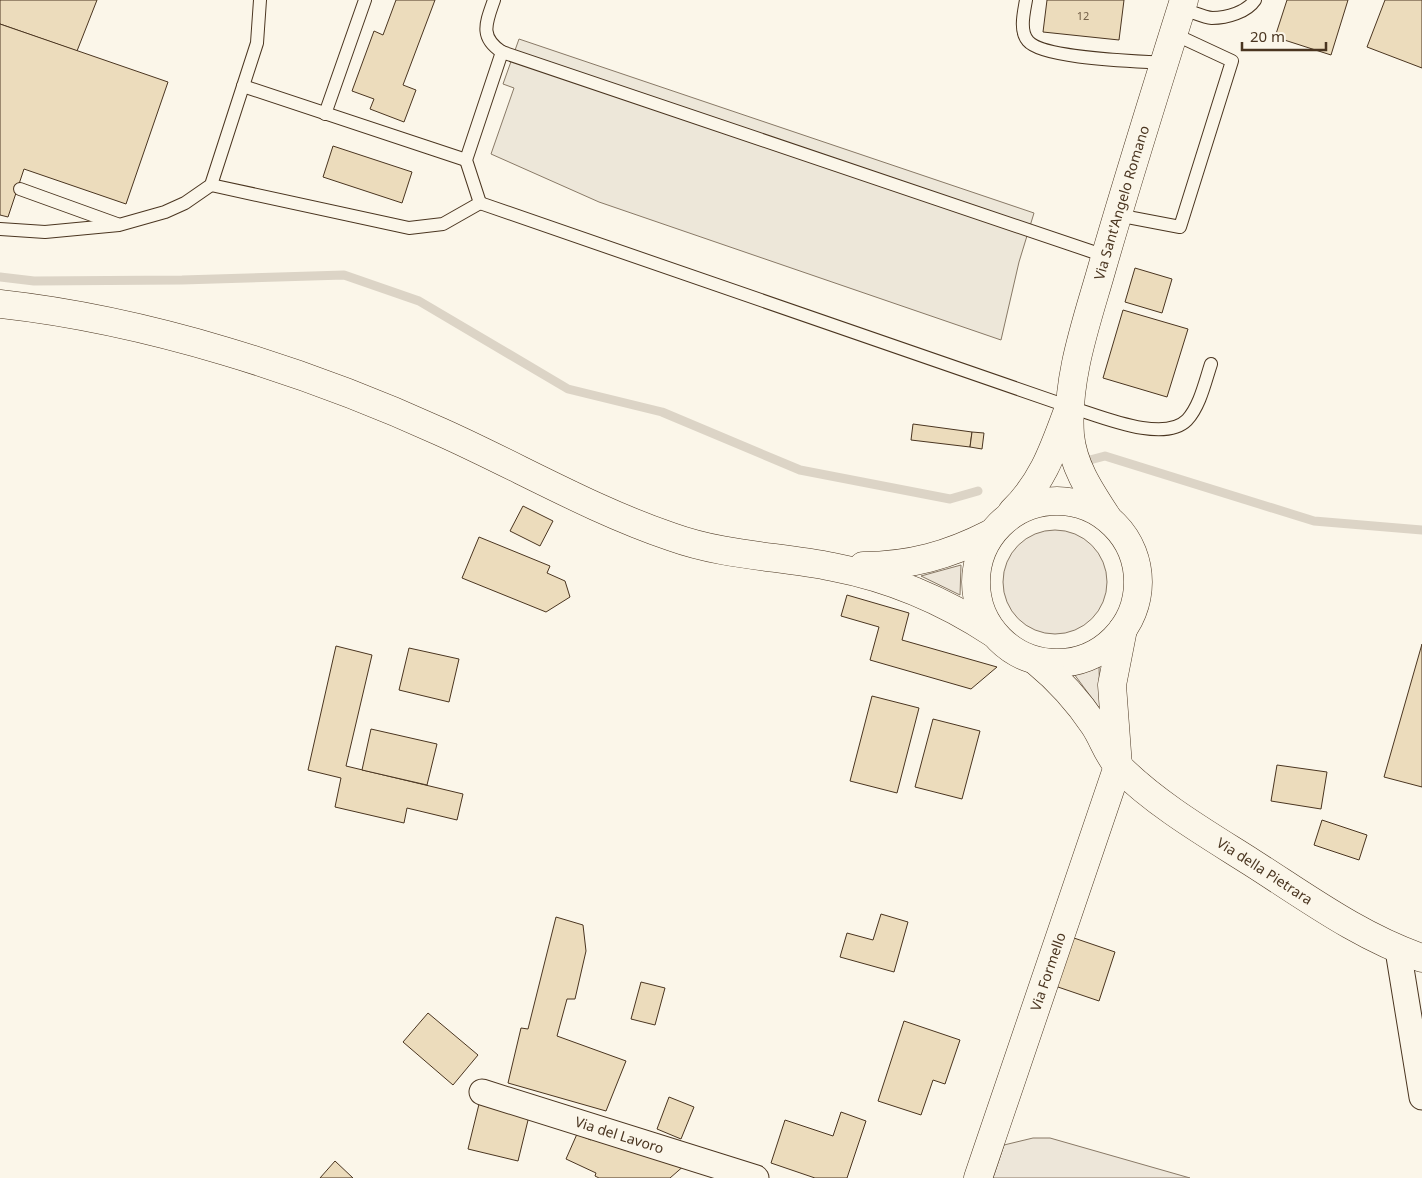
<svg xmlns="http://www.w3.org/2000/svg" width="1422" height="1178" font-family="'Noto Sans',sans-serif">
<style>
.green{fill:#ede6d9;stroke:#887966}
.parking{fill:#ede7d9;stroke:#887966}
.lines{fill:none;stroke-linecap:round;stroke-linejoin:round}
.stream{stroke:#dcd4c6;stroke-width:9}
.building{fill:#ecdcbc;stroke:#4a3520}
.lane-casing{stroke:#4a3520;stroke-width:14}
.street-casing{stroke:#4a3520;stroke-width:27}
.secondary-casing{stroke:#4a3520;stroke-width:29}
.lane{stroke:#fbf6e9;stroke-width:12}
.street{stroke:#fbf6e9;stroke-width:25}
.secondary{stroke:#fbf6e9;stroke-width:28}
.labels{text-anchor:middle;stroke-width:4;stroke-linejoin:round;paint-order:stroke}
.number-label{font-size:11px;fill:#725f47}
.street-label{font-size:14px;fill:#4a3520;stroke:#fbf6e9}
</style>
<rect width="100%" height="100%" fill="#fbf6e9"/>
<g class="green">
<circle cx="1055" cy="582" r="52"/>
<path d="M961 565 960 595 921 576Z"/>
<path d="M1099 666 1100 709 1074 674Z"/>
<path d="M1033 1138H1050L1190 1178H993L1004 1145Z"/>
</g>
<path class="parking" d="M519 39 1034 213 1019 262 1001 340 599 202 491 154 514 88 503 84Z"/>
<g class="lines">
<g class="stream">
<path d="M0 277 34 281 182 280 344 275 419 301 568 389 662 412 800 470 950 499 978 491"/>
<path d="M1086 461 1105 456 1314 521 1422 530"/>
</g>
</g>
<g class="building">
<path d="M0 0H97L77 51 0 24Z"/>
<path d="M396 0H435L403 85 416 90 404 122 370 109 374 99 352 91 374 31 383 35Z"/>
<path d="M1047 0H1124L1119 40 1043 32Z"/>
<path d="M1287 0H1348L1331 55 1275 37Z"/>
<path d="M1385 0H1422V68L1367 47Z"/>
<path d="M0 24 168 82 126 204 24 169 8 217 0 215Z"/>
<path d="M333 146 412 172 402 203 323 177Z"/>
<path d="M1135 268 1172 279 1162 313 1125 302Z"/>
<path d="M1123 310 1188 329 1167 397 1103 378Z"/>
<path d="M913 424 972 432 970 447 911 440Z"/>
<path d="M972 432 984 433 982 449 970 447Z"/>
<path d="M523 506 553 521 540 546 510 531Z"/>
<path d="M479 537 550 566 547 573 565 581 570 597 546 612 462 578Z"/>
<path d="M847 595 909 613 902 640 997 667 971 689 870 660 879 627 841 616Z"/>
<path d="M1422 644V787L1384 777Z"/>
<path d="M336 646 372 655 346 766 463 794 457 820 407 808 404 823 335 807 341 778 308 770Z"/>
<path d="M409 648 459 659 449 702 399 690Z"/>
<path d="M872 696 919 708 897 793 850 781Z"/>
<path d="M933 719 980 731 962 799 915 787Z"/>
<path d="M371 729 437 744 427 785 362 770Z"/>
<path d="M1277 765 1327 772 1321 809 1271 801Z"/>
<path d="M1322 820 1367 835 1359 860 1314 845Z"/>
<path d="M881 914 908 922 894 972 840 957 847 933 873 940Z"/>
<path d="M556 917 583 925 586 951 575 999H567L557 1036 626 1061 606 1111 508 1083 521 1028 528 1029Z"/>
<path d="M1071 937 1115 952 1099 1001 1055 986Z"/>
<path d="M641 982 665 988 655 1025 631 1019Z"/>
<path d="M428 1013 478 1055 453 1085 403 1042Z"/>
<path d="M904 1021 960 1040 945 1084 933 1080 921 1115 878 1101Z"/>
<path d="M669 1097 694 1107 681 1139 657 1129Z"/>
<path d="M480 1100 530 1112 518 1161 468 1149Z"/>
<path d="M841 1112 866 1121 847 1178H815L771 1163 785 1120 833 1136Z"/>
<path d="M595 1130 686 1164 670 1178H599L595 1176 596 1173 566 1159 577 1134 591 1140Z"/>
<path d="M335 1161 353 1178H320Z"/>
</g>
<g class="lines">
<defs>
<g id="lane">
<path d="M494 0C486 23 479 37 502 52"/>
<path d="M1026 0C1024 12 1019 31 1028 41 1043 59 1138 61 1165 63"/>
<path d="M1182 9C1191 11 1203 17 1212 18 1227 18 1247 12 1255 0"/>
<path d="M243 86 466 160"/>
<path d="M325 114 365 0"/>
<path d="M211 185 409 228 443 224 480 203"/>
<path d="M20 189 117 224"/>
<path d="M480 203 1070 407C1098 415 1163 444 1187 420 1200 406 1205 382 1211 364"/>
<path d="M480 203 466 160 502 52 1105 256"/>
<path d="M1117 215 1180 227 1232 61 1174 34"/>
<path d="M0 229 45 232 119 225 165 212 185 203 211 185 257 43 260 0"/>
</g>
<g id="street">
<path d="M1398 950 1422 1097"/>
<path id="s1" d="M482 1092 756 1178"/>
</g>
<g id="secondary">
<path d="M0 304C146 320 307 371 441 432 517 466 592 510 672 537 725 556 778 556 833 567 891 578 943 600 993 633"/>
<circle cx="1057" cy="582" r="81"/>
<path d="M1012 512C1042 483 1053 451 1067 413"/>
<path id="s2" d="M1107 517C1090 491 1073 466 1070 435 1066 378 1087 321 1102 268 1128 178 1156 89 1184 0"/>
<path d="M863 566C910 566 949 555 990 534"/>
<path id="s3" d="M1036 661C1059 680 1078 701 1094 725 1103 738 1108 756 1119 767 1157 805 1207 834 1251 862 1306 897 1360 937 1422 958"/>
<path id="s4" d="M978 1178 1118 766 1112 685 1123 629"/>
</g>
</defs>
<use href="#lane" class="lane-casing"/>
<use href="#street" class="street-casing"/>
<use href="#secondary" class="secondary-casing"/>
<use href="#lane" class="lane"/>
<use href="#street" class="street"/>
<use href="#secondary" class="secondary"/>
</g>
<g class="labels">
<g class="number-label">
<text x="1083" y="20">12</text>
</g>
<g class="street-label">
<text dy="5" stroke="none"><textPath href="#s2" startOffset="330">Via Sant'Angelo Romano</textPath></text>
<text dy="5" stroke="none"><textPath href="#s3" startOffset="315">Via della Pietrara</textPath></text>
<text dy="5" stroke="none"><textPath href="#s4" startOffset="218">Via Formello</textPath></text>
<text dy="5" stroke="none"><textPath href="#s1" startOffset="144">Via del Lavoro</textPath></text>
</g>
</g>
<path d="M1242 42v8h84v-8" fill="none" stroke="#4a3520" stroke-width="2.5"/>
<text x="1250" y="42" font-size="15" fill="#4a3520" stroke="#fbf6e9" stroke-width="4" paint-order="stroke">20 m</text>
</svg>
